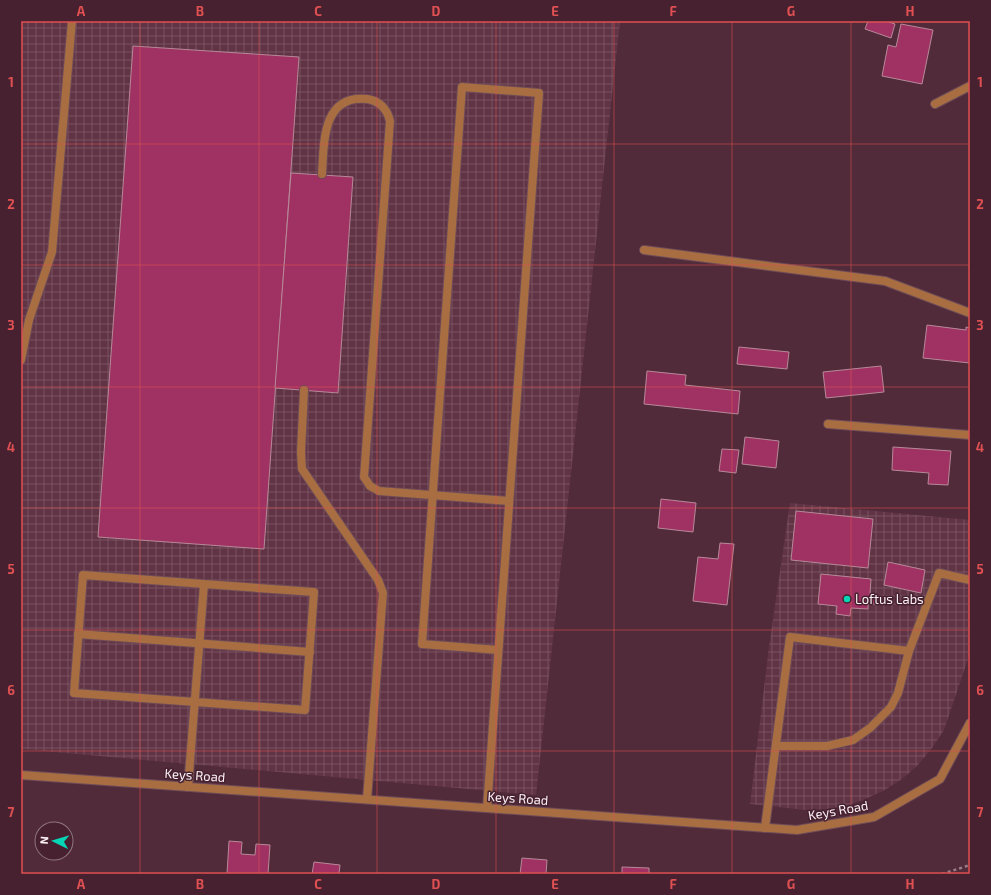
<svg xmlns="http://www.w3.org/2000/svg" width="991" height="895" font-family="'Exo 2',sans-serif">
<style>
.industrial{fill:url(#industrial-grid)}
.building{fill:#a03263;stroke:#b78998}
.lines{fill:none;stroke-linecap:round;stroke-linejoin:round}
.lane-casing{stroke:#6d4b58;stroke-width:10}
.street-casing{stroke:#6d4b58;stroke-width:10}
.path{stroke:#997e88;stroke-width:2.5;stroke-dasharray:3 3;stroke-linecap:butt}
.lane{stroke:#a86e42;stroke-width:8}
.street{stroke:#a86e42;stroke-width:8}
.grid{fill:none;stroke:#de5051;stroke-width:1;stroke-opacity:0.55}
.poi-dot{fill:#06d5b6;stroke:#472130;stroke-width:1.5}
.labels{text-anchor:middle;stroke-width:3;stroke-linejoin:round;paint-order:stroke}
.poi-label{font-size:13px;fill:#fcf2f5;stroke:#472130;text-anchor:start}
.street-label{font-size:13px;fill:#fcf2f5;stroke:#472130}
.neatline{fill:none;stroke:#de5051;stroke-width:1.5}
.grid-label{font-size:13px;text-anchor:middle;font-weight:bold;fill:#de5051}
</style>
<defs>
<pattern id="industrial-grid" width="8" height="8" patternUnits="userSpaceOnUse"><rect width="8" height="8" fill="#613445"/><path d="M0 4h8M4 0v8" fill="none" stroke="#795260"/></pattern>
</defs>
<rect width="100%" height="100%" fill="#522b3a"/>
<g class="industrial">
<path d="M21 21H620L536 795 21 749Z"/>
<path d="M790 503 970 520V653L944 730 932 748 918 765 902 779 883 791 863 800 845 806 826 809 806 810 750 804 769 647Z"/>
</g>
<g class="building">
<path d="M868 21H886L895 24 891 38 865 29Z"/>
<path d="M901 24 933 30 922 84 882 76 888 45 896 47Z"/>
<path d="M133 46 299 57 264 549 98 537Z"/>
<path d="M291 173 353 177 338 393 275 388Z"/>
<path d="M927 325 966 330V327L970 328V363L923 358Z"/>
<path d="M739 347 789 352 787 369 737 364Z"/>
<path d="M881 366 884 392 826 398 823 372Z"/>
<path d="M647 371 686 375 685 385 740 391 738 414 644 404Z"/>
<path d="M745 437 779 441 776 468 742 464Z"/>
<path d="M893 447 951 451 948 485 928 484 929 473 892 470Z"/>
<path d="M722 449 739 450 736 473 719 471Z"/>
<path d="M661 499 696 503 693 532 658 528Z"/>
<path d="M796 511 873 519 868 568 791 560Z"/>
<path d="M720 543 734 544 727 605 693 601 698 557 718 559Z"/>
<path d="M888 562 925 570 921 593 884 585Z"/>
<path d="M821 574 871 579 870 594H876L875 604H868V609L851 608 850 616 836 614 837 606 818 604Z"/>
<path d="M229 841 242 842 241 854 255 855 256 844 270 845 268 874H227Z"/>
<path d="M522 858 547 860 546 874H520Z"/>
<path d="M314 862 340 865 339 874H312Z"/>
<path d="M622 867 649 868V874H622Z"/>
</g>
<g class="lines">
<defs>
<g id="lane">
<path d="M935 104 970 86"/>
<path d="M322 174C324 143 322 94 367 99 380 101 387 109 390 121L364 477 370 486 379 491 509 501"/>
<path d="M644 250 885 281 970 313"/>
<path d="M21 360 29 320 52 252 72 21"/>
<path d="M304 390 301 452 302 469 378 580 383 593 367 799"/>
<path d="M828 424 970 435"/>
<path d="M78 634 310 652"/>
<path d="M776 746H827L853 740 870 728 891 707 898 693 909 651"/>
<path d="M188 787 204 584 83 575 74 693 305 710 314 592 204 584"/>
<path d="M487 808C504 570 522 331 539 93L462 87 422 644 498 650"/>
<path d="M765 828 790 637 909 651 939 573 970 580"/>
</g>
<path id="street" d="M21 775 797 830 874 817 940 779 970 723"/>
</defs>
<use href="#lane" class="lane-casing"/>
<use href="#street" class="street-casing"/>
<path class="path" d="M942 874 970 865"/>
<use href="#lane" class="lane"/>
<use href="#street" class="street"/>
</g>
<path class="grid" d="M140 21V874M259 21V874M377 21V874M496 21V874M614 21V874M732 21V874M851 21V874M21 144H970M21 265H970M21 387H970M21 508H970M21 630H970M21 751H970"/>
<circle class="poi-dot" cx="847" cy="599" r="4"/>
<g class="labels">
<g class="poi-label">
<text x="855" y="604">Loftus Labs</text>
</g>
<g class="street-label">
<text transform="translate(195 775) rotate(4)" y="5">Keys Road</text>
<text transform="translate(518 798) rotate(4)" y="5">Keys Road</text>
<text transform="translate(838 810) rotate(-10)" y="5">Keys Road</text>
</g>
</g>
<rect width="991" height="895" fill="none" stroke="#472130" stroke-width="44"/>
<g transform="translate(54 841) rotate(275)"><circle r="19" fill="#472130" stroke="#8f757f"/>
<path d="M0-3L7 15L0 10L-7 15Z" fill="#06d5b6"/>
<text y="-6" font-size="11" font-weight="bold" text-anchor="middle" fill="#fcf2f5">N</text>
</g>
<rect x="22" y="22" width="947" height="851" class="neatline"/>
<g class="grid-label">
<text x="81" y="16">A</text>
<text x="200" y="16">B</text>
<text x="318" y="16">C</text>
<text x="436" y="16">D</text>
<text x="555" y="16">E</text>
<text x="673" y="16">F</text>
<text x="791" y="16">G</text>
<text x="910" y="16">H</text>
<text x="11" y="87">1</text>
<text x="980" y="87">1</text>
<text x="11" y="209">2</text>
<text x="980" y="209">2</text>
<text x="11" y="330">3</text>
<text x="980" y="330">3</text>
<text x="11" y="452">4</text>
<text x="980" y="452">4</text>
<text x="11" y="574">5</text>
<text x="980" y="574">5</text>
<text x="11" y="695">6</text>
<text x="980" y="695">6</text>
<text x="11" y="817">7</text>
<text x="980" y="817">7</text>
<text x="81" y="889">A</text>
<text x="200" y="889">B</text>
<text x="318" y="889">C</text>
<text x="436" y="889">D</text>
<text x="555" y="889">E</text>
<text x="673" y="889">F</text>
<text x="791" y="889">G</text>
<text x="910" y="889">H</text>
</g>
</svg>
